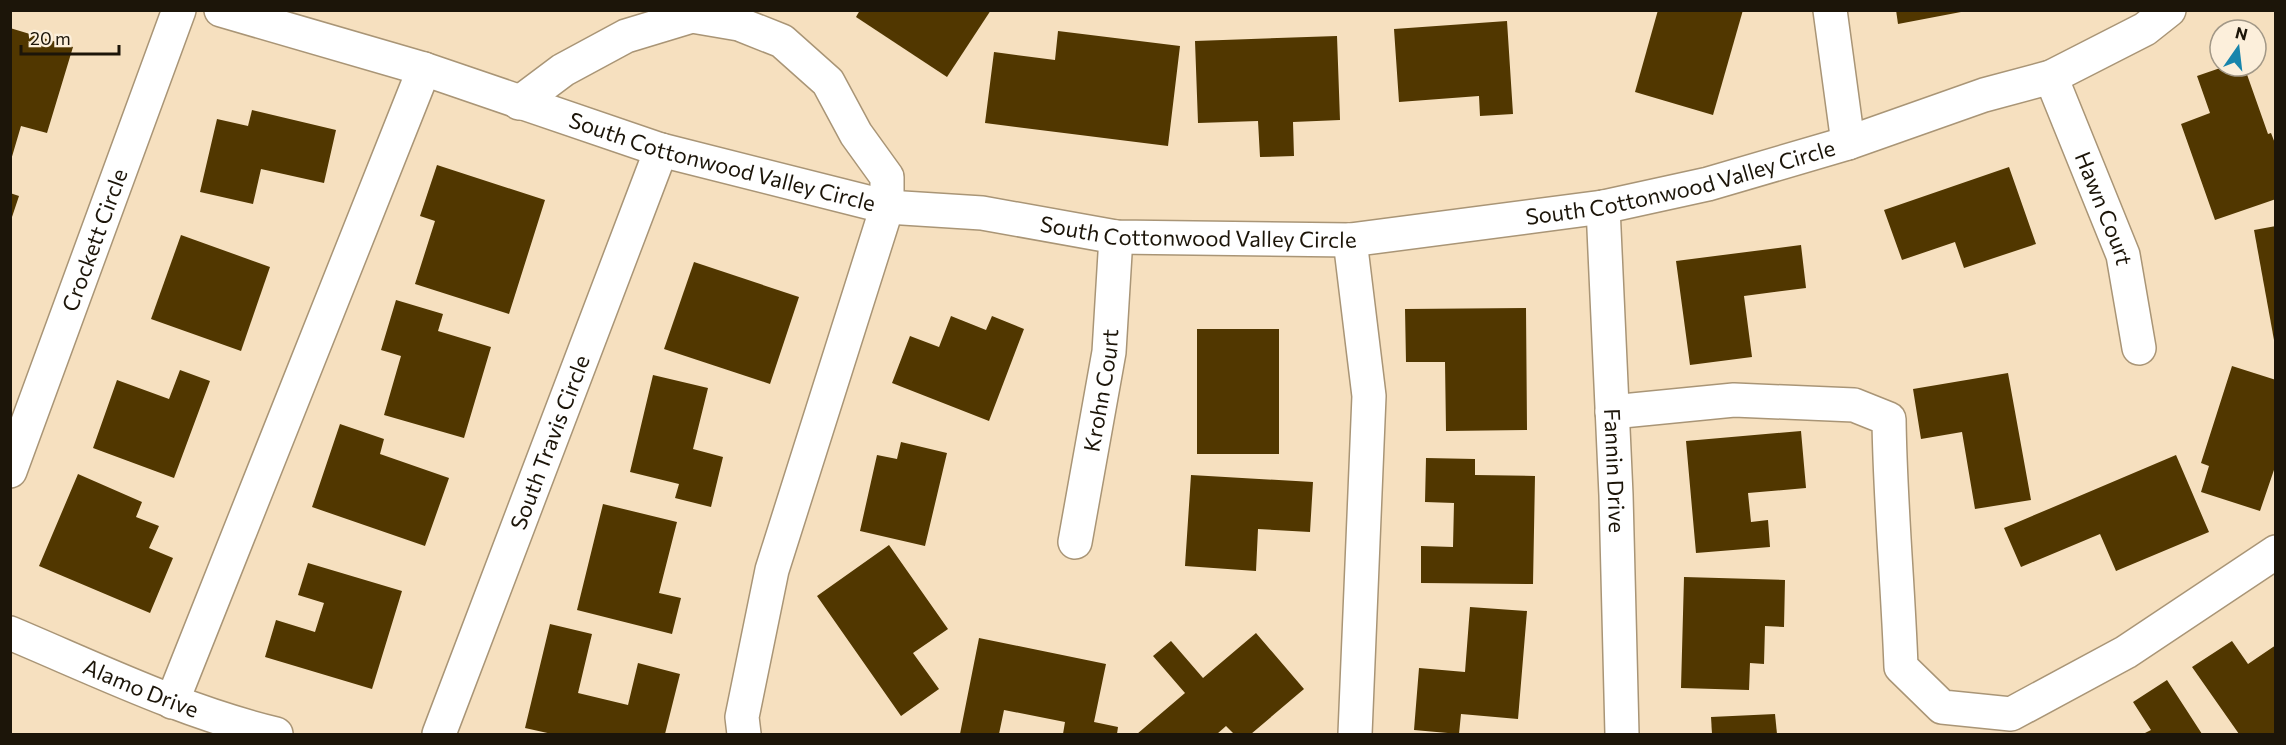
<svg xmlns="http://www.w3.org/2000/svg" width="2286" height="745" font-family="Commissioner,sans-serif">
<style>
.building{fill:#513700}
.lines{fill:none;stroke-linecap:round;stroke-linejoin:round}
.minor-casing{stroke:#a99576;stroke-width:36}
.minor{stroke:#fff;stroke-width:33}
.labels{text-anchor:middle;stroke-width:6;stroke-linejoin:round;paint-order:stroke}
.street-label{font-size:22px;fill:#1c1509;stroke:#fcefdb}
</style>
<rect width="100%" height="100%" fill="#f6e0bf"/>
<g class="building">
<path d="M860 10H991L947 77 856 17Z"/>
<path d="M1658 10H1743L1713 115 1635 92Z"/>
<path d="M1896 10H1960L1961 12 1898 24Z"/>
<path d="M1507 21 1513 114 1480 116 1479 96 1399 102 1394 29Z"/>
<path d="M10 28 73 47 47 133 21 126 11 160Z"/>
<path d="M1058 31 1180 46 1168 146 985 123 994 52 1055 60Z"/>
<path d="M1337 36 1340 120 1293 122 1294 156 1260 157 1258 121 1198 123 1195 41Z"/>
<path d="M2226 66H2244L2268 134 2271 133 2276 146V199L2215 220 2181 124 2210 113 2197 76Z"/>
<path d="M252 110 336 130 324 183 261 169 253 204 200 192 217 119 248 126Z"/>
<path d="M437 165 545 200 509 314 415 284 435 221 420 216Z"/>
<path d="M2009 167 2036 244 1964 268 1955 242 1902 260 1884 210Z"/>
<path d="M10 193 19 196 11 220H10Z"/>
<path d="M2276 226V340H2274L2254 230Z"/>
<path d="M181 235 270 267 241 351 151 319Z"/>
<path d="M1801 245 1806 288 1744 296 1752 357 1690 365 1676 261Z"/>
<path d="M694 262 799 297 770 384 664 349Z"/>
<path d="M396 300 443 314 438 331 491 347 464 438 384 415 401 356 381 350Z"/>
<path d="M1526 308 1527 430 1446 431 1445 362H1406L1405 309Z"/>
<path d="M951 316 986 330 992 316 1024 329 989 421 892 383 910 336 939 347Z"/>
<rect x="1197" y="329" width="82" height="125"/>
<path d="M2232 366 2276 380V464L2260 511 2201 492 2209 466 2201 463Z"/>
<path d="M180 370 210 381 174 478 93 448 117 380 169 399Z"/>
<path d="M2008 373 2031 500 1975 509 1962 432 1921 439 1913 389Z"/>
<path d="M653 375 708 388 693 449 723 457 711 507 675 498 679 484 630 472Z"/>
<path d="M340 424 384 439 380 454 449 478 425 546 312 507Z"/>
<path d="M1801 431 1806 488 1748 493 1751 522 1768 520 1770 547 1696 553 1686 441Z"/>
<path d="M901 442 947 453 925 546 860 531 877 455 897 459Z"/>
<path d="M2176 455 2209 532 2116 571 2100 534 2021 567 2004 528Z"/>
<path d="M1426 458 1475 459V475L1535 476 1533 584 1421 583V546L1453 547 1454 503 1425 502Z"/>
<path d="M78 474 142 502 136 517 159 526 149 548 173 558 150 613 39 566Z"/>
<path d="M1191 475 1313 482 1310 532 1258 529 1256 571 1185 566Z"/>
<path d="M603 504 677 522 659 593 681 598 672 634 577 610Z"/>
<path d="M889 545 948 629 913 653 939 689 901 716 817 596Z"/>
<path d="M308 563 402 591 372 689 265 657 276 620 315 632 324 603 298 595Z"/>
<path d="M1684 577 1785 580 1784 627 1765 626 1764 664 1750 663 1749 690 1681 688Z"/>
<path d="M1470 607 1527 611 1518 719 1461 714 1459 734 1414 730 1419 668 1465 672Z"/>
<path d="M550 624 592 634 578 693 628 705 638 663 680 674 665 734H552L525 728Z"/>
<path d="M1256 633 1304 689 1251 734H1234L1226 726 1217 734H1137L1185 693 1153 656 1171 641 1203 678Z"/>
<path d="M979 638 1106 664 1094 722 1118 727 1117 734H1063L1065 722 1004 710 999 734H960Z"/>
<path d="M2232 641 2248 664 2276 645V734H2239L2192 667Z"/>
<path d="M2167 680 2202 734H2143L2151 730 2133 702Z"/>
<path d="M1775 714 1777 734H1712L1711 717Z"/>
</g>
<g class="lines">
<defs>
<g id="minor">
<path id="s1" d="M221 10 424 69 661 150 887 207 982 213 1116 237 1350 240 1603 207 1708 184 1848 143 1984 95 2051 77 2145 29 2169 10"/>
<path d="M1830 10 1848 143"/>
<path id="s2" d="M2051 77 2123 255 2139 348"/>
<path d="M519 103 563 70 626 36 692 16 739 24 782 41 828 82 856 134 887 177V207L772 570 742 717 744 734"/>
<path id="s3" d="M1603 207 1616 495 1622 734"/>
<path d="M1350 240 1369 396 1355 734"/>
<path d="M1612 412 1734 400 1854 405 1889 419C1890 502 1898 584 1901 667L1942 707 2011 714 2126 652 2276 552"/>
<path id="s4" d="M10 471 179 10"/>
<path id="s5" d="M1075 542 1109 352 1116 237"/>
<path id="s6" d="M10 633C98 670 184 712 276 734"/>
<path d="M172 702 424 69"/>
<path id="s7" d="M439 734 661 150"/>
</g>
</defs>
<use href="#minor" class="minor-casing"/>
<use href="#minor" class="minor"/>
</g>
<g class="labels">
<g class="street-label">
<text dy="8" stroke="none"><textPath href="#s1" startOffset="524">South Cottonwood Valley Circle</textPath></text>
<text dy="8" stroke="none"><textPath href="#s1" startOffset="1496">South Cottonwood Valley Circle</textPath></text>
<text dy="8" stroke="none"><textPath href="#s2" startOffset="142">Hawn Court</textPath></text>
<text dy="8" stroke="none"><textPath href="#s1" startOffset="1008">South Cottonwood Valley Circle</textPath></text>
<text dy="8" stroke="none"><textPath href="#s4" startOffset="246">Crockett Circle</textPath></text>
<text dy="8" stroke="none"><textPath href="#s5" startOffset="154">Krohn Court</textPath></text>
<text dy="8" stroke="none"><textPath href="#s7" startOffset="312">South Travis Circle</textPath></text>
<text dy="8" stroke="none"><textPath href="#s3" startOffset="264">Fannin Drive</textPath></text>
<text dy="8" stroke="none"><textPath href="#s6" startOffset="142">Alamo Drive</textPath></text>
</g>
</g>
<rect width="2286" height="745" fill="none" stroke="#1c1509" stroke-width="24"/>
<g transform="translate(2238 48) rotate(14)"><circle r="28" fill="#fcefdb" stroke="#a29887" stroke-width="1.5"/>
<path d="M0-4.5L10 22L0 15L-10 22Z" fill="#1885ac"/>
<text y="-9" font-size="16" font-weight="bold" text-anchor="middle" fill="#1c1509">N</text>
</g>
<path d="M21 45v9h98v-9" fill="none" stroke="#1c1509" stroke-width="3"/>
<text x="30" y="45" font-size="18" fill="#1c1509" stroke="#fcefdb" stroke-width="4.5" paint-order="stroke">20 m</text>
</svg>
